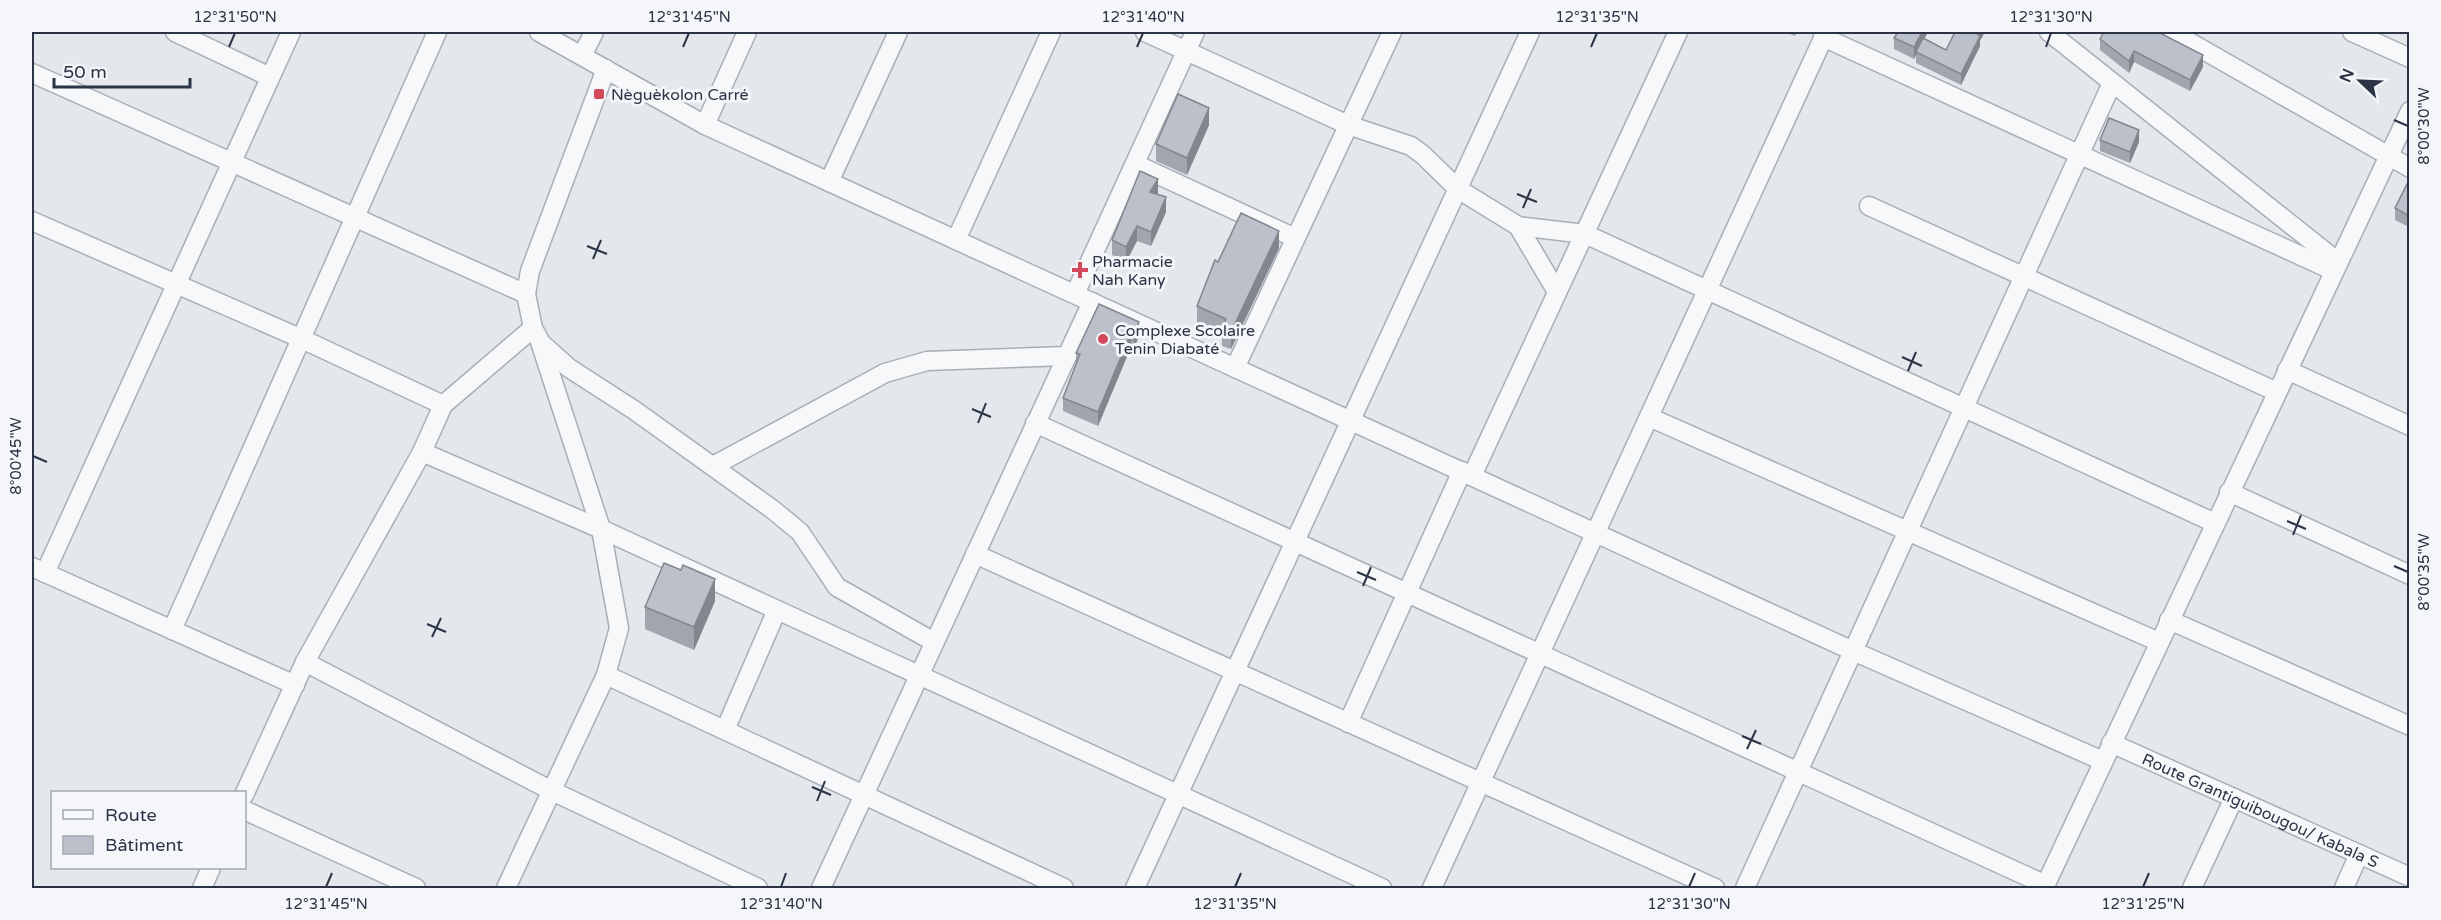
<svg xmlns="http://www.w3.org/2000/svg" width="2441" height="920" font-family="'Varela Round',sans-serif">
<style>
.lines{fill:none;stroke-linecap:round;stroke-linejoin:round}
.street-casing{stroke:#a9aeb7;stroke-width:21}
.street{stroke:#f7f8fa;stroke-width:18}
.wall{fill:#a1a5ae}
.shaded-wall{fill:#83868d}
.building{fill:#bbc0ca;stroke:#83868d;stroke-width:1.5}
.ticks{fill:none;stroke:#2b3445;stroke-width:2}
.poi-dot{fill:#d1495b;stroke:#f4f6f9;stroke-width:2}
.labels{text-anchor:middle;stroke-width:6;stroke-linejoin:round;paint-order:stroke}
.poi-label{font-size:16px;fill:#2b3445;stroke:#f4f6f9;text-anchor:start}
.street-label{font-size:16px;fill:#2b3445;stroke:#f4f6f9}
.neatline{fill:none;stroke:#2b3445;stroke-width:2}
.ticks-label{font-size:15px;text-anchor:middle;fill:#2b3445}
</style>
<rect width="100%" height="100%" fill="#e4e7ec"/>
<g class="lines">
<defs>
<g id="street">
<path d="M175 32 270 77"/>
<path d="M539 32 705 125 1853 651 2103 761"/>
<path d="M1145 32 1348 125 1411 146 1423 155 1458 189 1518 226 1585 234 2215 523"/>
<path d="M2049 32 2338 262"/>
<path d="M2172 32 2410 168"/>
<path d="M2352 32 2410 58"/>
<path d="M1823 37 2334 271"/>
<path d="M583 54 594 32"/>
<path d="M606 69 530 271 526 294 533 328 541 343 569 368 634 410 772 509 800 532 837 587 934 642"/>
<path d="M32 73 526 294"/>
<path d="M705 125 747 32"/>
<path d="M1135 164 1295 238"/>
<path d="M829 182 898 32"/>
<path d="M1869 206 2277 392"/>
<path d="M32 221 302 339 443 405"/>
<path d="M1518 226 1557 292"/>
<path d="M956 240 1051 32"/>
<path d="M1075 294 1195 32"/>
<path d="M1235 368 1392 32"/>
<path d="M2287 370 2410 426"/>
<path d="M1649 417 2159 642"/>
<path d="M1035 423 2046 885"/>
<path d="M422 452 601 529 1382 888"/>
<path d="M713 466 885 373 927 361 1067 356"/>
<path d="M1472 476 1678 32"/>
<path d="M2229 492 2410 575"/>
<path d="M975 554 1715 888"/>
<path d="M32 567 295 685"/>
<path d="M45 573 291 32"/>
<path d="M2169 620 2410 726"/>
<path d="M172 630 437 32"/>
<path d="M305 662 552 791 758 888"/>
<path d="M606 675 1064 888"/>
<path d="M1348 723 1462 471"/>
<path d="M725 730 777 610"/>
<path id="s1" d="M2111 743 2410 877"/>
<path d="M244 795 305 662 422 452 443 405 533 328"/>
<path d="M244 810 416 888"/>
<path d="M202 888 211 868"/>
<path d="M506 888 606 675 619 628 601 529 541 345"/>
<path d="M821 888 1092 302"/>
<path d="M1135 888 1530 32"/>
<path d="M1432 888 1826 32"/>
<path d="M1745 888 2112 83"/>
<path d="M2044 888 2410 111"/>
<path d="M2192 888 2234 798"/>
<path d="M2344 888 2359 854"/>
</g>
</defs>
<use href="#street" class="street-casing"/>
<use href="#street" class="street"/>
</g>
<g class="wall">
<path d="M1784 32H1797L1795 36Z"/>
<path d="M1898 32H1928L1924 38 1946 50 1980 41V46L1961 85 1916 63V53L1914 59 1894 49V38Z"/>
<path d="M2100 39 2203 67 2190 91 2134 62 2129 73 2100 50Z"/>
<path d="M1209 125 1187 175 1156 161V144Z"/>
<path d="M2100 140 2139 142 2130 163 2100 151Z"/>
<path d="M2409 180V227L2395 220V208Z"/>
<path d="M1158 193 1157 194 1166 212 1151 246 1137 241 1126 262 1112 255V240Z"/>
<path d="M1279 248 1231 349 1222 346V334L1197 323V306L1218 262Z"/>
<path d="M1099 304 1139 336 1134 348 1131 347 1098 426 1063 411V398L1076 364V353Z"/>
<path d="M715 601 694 650 645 629V607Z"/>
</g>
<g class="shaded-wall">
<path d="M1922 32H1928L1914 59V47Z"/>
<path d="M1979 32H1985L1980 41V46L1961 85V74Z"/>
<path d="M2134 51V62L2129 73V61Z"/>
<path d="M2203 55V67L2190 91V80Z"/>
<path d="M1209 108V125L1187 175V158Z"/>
<path d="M2139 130V142L2130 163V152Z"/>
<path d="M1158 179V193L1150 207V192Z"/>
<path d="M1166 197V212L1151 246V232Z"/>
<path d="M1137 226V241L1126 262V247Z"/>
<path d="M1279 231V248L1231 349V332Z"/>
<path d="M1139 322V336L1134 348V334Z"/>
<path d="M1131 333V347L1098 426V412Z"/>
<path d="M715 579V601L694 650V627Z"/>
</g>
<g class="building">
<path d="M1898 32H1922L1914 47 1894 38Z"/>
<path d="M1955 32H1979L1977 34 1980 36 1961 74 1916 52 1923 38 1946 50Z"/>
<path d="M2104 32H2158L2203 55 2190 80 2134 51 2129 61 2100 39Z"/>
<path d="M1178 94 1209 108 1187 158 1156 144Z"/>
<path d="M2109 118 2139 130 2130 152 2100 140Z"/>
<path d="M1140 171 1158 179 1150 192 1166 197 1151 232 1137 226 1126 247 1112 240Z"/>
<path d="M2409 180V216L2395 208Z"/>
<path d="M1241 213 1279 231 1231 332 1222 329 1226 319 1197 306 1215 260 1218 262Z"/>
<path d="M1099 304 1139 322 1134 334 1131 333 1098 412 1063 398 1080 354 1076 353Z"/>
<path d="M664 563 681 570 683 565 715 579 694 627 645 607Z"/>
</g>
<path class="ticks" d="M229 47 235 33M683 47 689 33M1137 47 1143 33M1591 47 1597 33M2046 47 2051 33M2394 120 2408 126M1517 194 1537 202M1523 208 1531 189M587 246 607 254M593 259 601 240M1902 357 1922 366M1908 371 1916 352M972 409 991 417M978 423 986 403M33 456 47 462M2287 521 2306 529M2293 535 2301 515M2394 566 2408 572M1357 572 1376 580M1363 586 1371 567M427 624 446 632M432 637 441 618M1742 736 1761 744M1747 749 1756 730M812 787 831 795M817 801 825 781M326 887 332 873M781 887 786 873M1235 887 1241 873M1689 887 1695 873M2143 887 2149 873"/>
<g class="poi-dot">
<rect x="593" y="88" width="12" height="12" rx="3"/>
<path d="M1077 261h6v6h6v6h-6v6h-6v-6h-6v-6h6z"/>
<circle cx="1103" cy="339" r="6"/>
</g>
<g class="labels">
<g class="poi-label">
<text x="611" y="100">Nèguèkolon Carré</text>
<text x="1092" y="267">Pharmacie<tspan x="1092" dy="18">Nah Kany</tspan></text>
<text x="1115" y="336">Complexe Scolaire<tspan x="1115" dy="18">Tenin Diabaté</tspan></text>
</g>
<g class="street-label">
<text dy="6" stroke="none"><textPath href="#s1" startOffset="164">Route Grantiguibougou/ Kabala S</textPath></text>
</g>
</g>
<rect width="2441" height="920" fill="none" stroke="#f4f6f9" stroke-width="66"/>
<rect x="51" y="791" width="195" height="78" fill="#f4f6f9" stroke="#a4a8b1" stroke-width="1.5"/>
<rect x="63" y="810" width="30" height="9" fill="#f7f8fa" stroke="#a4a8b1" stroke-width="1.5"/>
<text x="105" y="821" font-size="18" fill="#2b3445">Route</text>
<rect x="63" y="836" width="30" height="18" fill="#bbc0ca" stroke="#a4a8b1" stroke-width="1.5"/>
<text x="105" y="851" font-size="18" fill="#2b3445">Bâtiment</text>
<g transform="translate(2360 81) rotate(293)" stroke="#f4f6f9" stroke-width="4.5" paint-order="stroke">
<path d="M0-4.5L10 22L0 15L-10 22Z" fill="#2b3445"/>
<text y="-9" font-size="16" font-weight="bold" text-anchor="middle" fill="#2b3445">N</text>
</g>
<path d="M54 78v9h136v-9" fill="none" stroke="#2b3445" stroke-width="3"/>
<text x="63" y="78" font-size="18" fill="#2b3445" stroke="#f4f6f9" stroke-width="4.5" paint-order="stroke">50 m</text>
<rect x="33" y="33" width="2375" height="854" class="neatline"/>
<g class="ticks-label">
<text x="235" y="22">12°31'50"N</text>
<text x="689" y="22">12°31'45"N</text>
<text x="1143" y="22">12°31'40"N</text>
<text x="1597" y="22">12°31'35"N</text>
<text x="2051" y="22">12°31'30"N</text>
<text transform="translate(2424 126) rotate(-90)" y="5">8°00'30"W</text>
<text transform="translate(16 456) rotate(-90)" y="5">8°00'45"W</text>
<text transform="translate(2424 572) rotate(-90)" y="5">8°00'35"W</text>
<text x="326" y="909">12°31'45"N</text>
<text x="781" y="909">12°31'40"N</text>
<text x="1235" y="909">12°31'35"N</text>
<text x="1689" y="909">12°31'30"N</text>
<text x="2143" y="909">12°31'25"N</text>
</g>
</svg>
